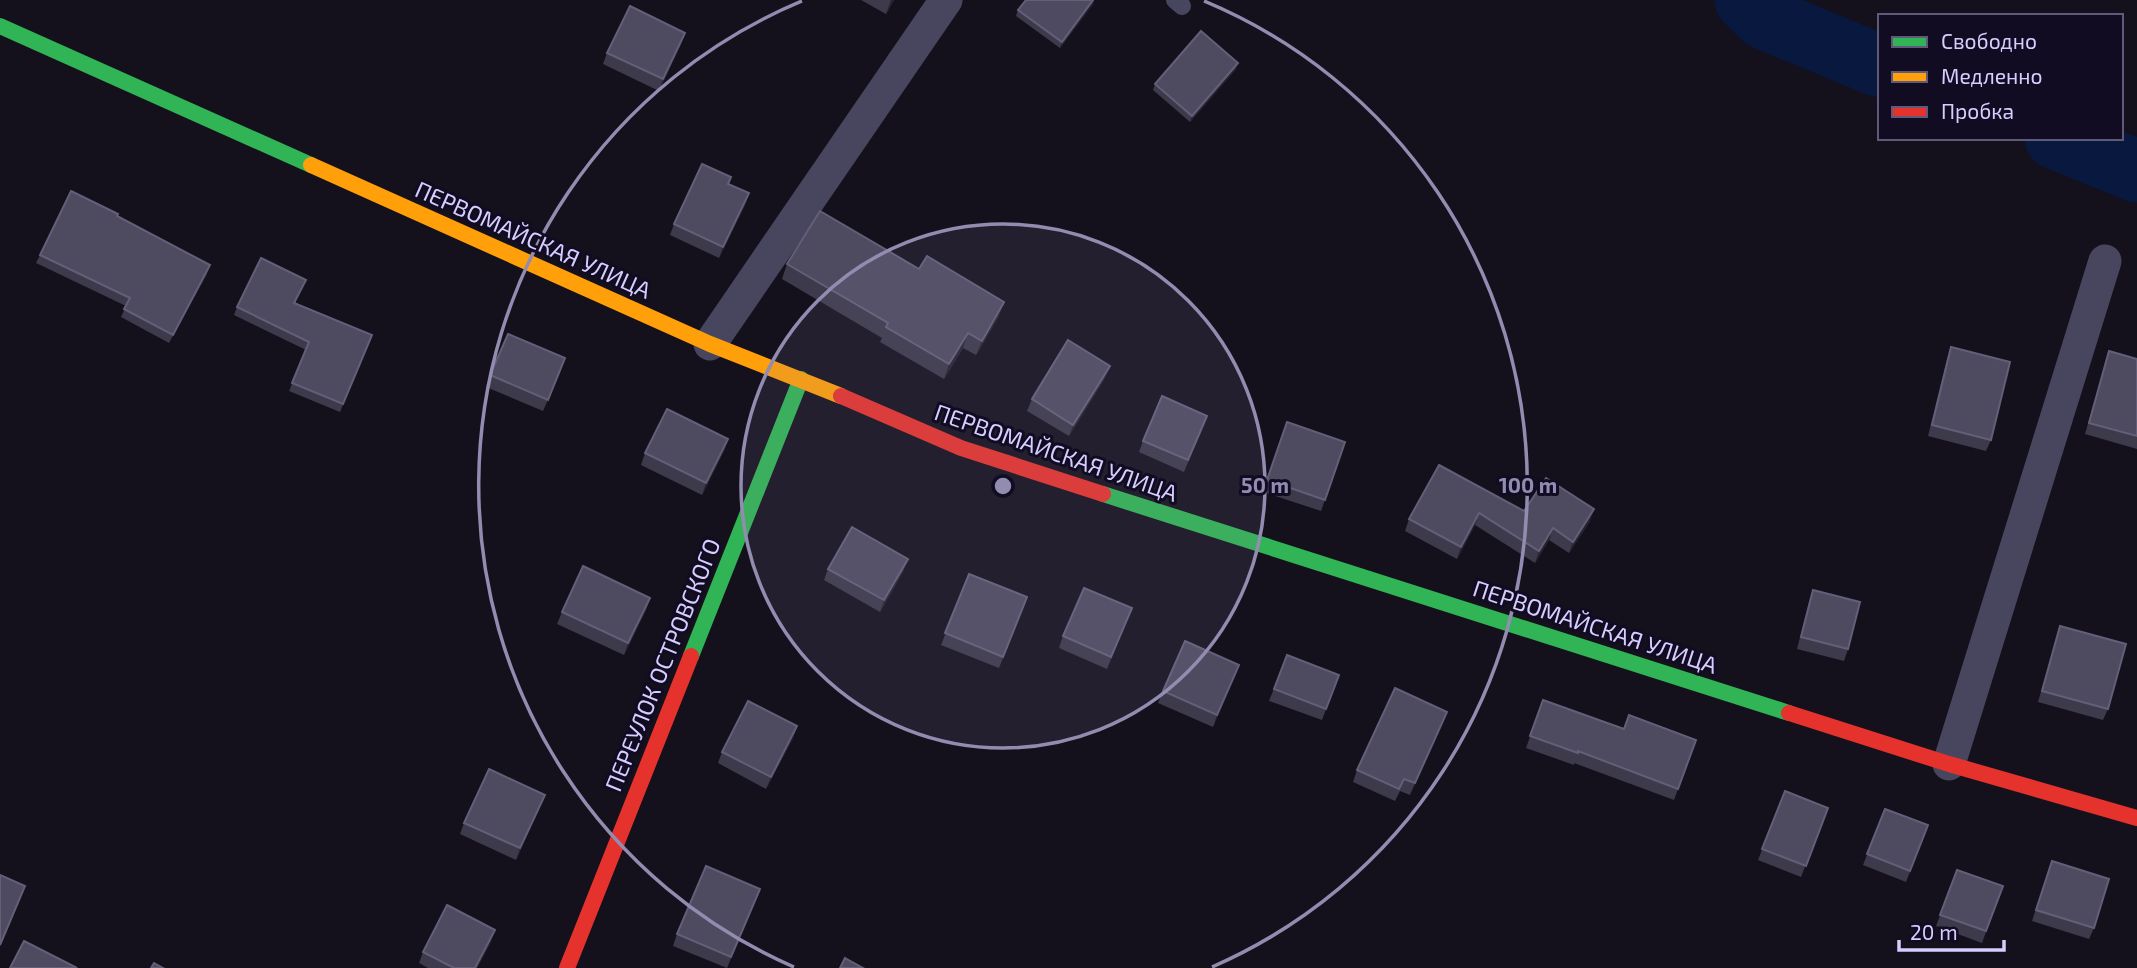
<svg xmlns="http://www.w3.org/2000/svg" width="2137" height="968" font-family="'Exo 2',sans-serif">
<style>
.lines{fill:none;stroke-linecap:round;stroke-linejoin:round}
.river{stroke:#08183e;stroke-width:63}
.lane{stroke:#48465e;stroke-width:18}
.street{stroke:#48465e;stroke-width:33}
.fast{stroke:#30b455;stroke-width:16}
.slow{stroke:#ff9f0a;stroke-width:16}
.jam{stroke:#e5322d;stroke-width:16}
.wall{fill:#3d3a4c}
.shaded-wall{fill:#262331}
.building{fill:#4e4a60;stroke:#635f79;stroke-width:2}
.ring{fill:none;stroke:#918cb0;stroke-width:3.5}
.labels{text-anchor:middle;stroke-width:6;stroke-linejoin:round;paint-order:stroke}
.street-label{font-size:23px;fill:#d5ceff;stroke:#110c22}
.centre{fill:#918cb0;stroke:#110c22;stroke-width:3.5}
.ring-label{font-size:21px;text-anchor:middle;font-weight:bold;fill:#918cb0;stroke:#110c22;stroke-width:6;stroke-linejoin:round;paint-order:stroke}
</style>
<rect width="100%" height="100%" fill="#14111d"/>
<g class="lines">
<g class="river">
<path d="M1746 0 1764 18 1880 66"/>
<path d="M2056 138 2137 171"/>
</g>
<path class="lane" d="M1175 0 1182 6"/>
<g class="street">
<path d="M710 344 946 0"/>
<path d="M1949 764 2105 261"/>
</g>
<g class="fast">
<path d="M0 26 311 165"/>
<path d="M1103 494 1789 713"/>
<path d="M691 656 801 379"/>
</g>
<path class="slow" d="M311 165 710 344 841 396"/>
<g class="jam">
<path d="M841 396 961 448 1103 494"/>
<path d="M1789 713 1949 764 2137 818"/>
<path d="M567 968 691 656"/>
</g>
</g>
<g class="wall">
<path d="M861 0H894L886 14Z"/>
<path d="M1026 0H1094L1093 4 1060 48 1016 16 1018 10Z"/>
<path d="M685 33 681 44 659 91 603 64 607 53Z"/>
<path d="M1236 69 1190 122 1153 90 1155 84Z"/>
<path d="M731 177 729 184 749 193 745 205 719 258 670 235 674 224Z"/>
<path d="M117 216 207 274 169 343 121 317 126 306 36 263 40 255Z"/>
<path d="M787 264 999 316 976 355 963 348 944 379 880 342 882 338 782 279Z"/>
<path d="M306 280 295 303 372 335 340 412 289 391 306 350 234 315 237 307Z"/>
<path d="M1951 347 1991 440 1986 451 1928 436 1947 359Z"/>
<path d="M2109 351 2137 359V449L2085 434Z"/>
<path d="M561 370 543 411 486 387 490 375Z"/>
<path d="M1105 378 1069 436 1027 411 1032 399Z"/>
<path d="M1207 416 1184 472 1139 452 1143 441Z"/>
<path d="M1287 422 1345 442 1321 511 1263 492Z"/>
<path d="M728 439 724 451 702 495 641 465 645 453Z"/>
<path d="M1439 465 1524 511 1590 521 1569 553 1549 540 1535 563 1475 525 1457 559 1405 531 1409 519Z"/>
<path d="M828 569 904 570 880 612 824 580Z"/>
<path d="M969 574 1027 597 999 668 941 645Z"/>
<path d="M1813 590 1848 649 1844 661 1797 649 1809 602Z"/>
<path d="M650 598 646 610 624 655 557 624 562 612Z"/>
<path d="M1132 608 1107 669 1059 648 1063 636Z"/>
<path d="M2060 626 2108 709 2103 720 2038 702Z"/>
<path d="M1287 655 1339 675 1322 720 1269 701Z"/>
<path d="M1239 665 1213 727 1158 703 1163 691Z"/>
<path d="M1543 700 1624 729 1696 740 1674 800 1574 763V765L1526 748Z"/>
<path d="M1447 712 1410 795 1400 791 1395 801 1353 782 1357 770Z"/>
<path d="M797 726 793 738 766 789 718 763 722 752Z"/>
<path d="M1785 791 1828 808 1801 877 1758 860Z"/>
<path d="M540 807 516 860 460 834 464 823Z"/>
<path d="M1885 809 1928 825 1906 882 1863 865Z"/>
<path d="M1957 870 2003 886 1982 943 1936 926Z"/>
<path d="M2048 872 2094 928 2089 939 2032 921Z"/>
<path d="M760 889 727 968 673 946 677 934Z"/>
<path d="M491 942 477 968H428L419 963 423 952Z"/>
</g>
<g class="shaded-wall">
<path d="M891 0H894L886 14Z"/>
<path d="M1093 0V4L1060 48 1062 42Z"/>
<path d="M685 33 681 44 659 91 663 79Z"/>
<path d="M1238 63 1236 69 1190 122 1192 116Z"/>
<path d="M749 193 745 205 719 258 723 247Z"/>
<path d="M210 265 207 274 169 343 173 335Z"/>
<path d="M1004 302 999 316 976 355 982 341Z"/>
<path d="M968 333 963 348 944 379 949 364Z"/>
<path d="M1110 366 1105 378 1069 436 1073 425Z"/>
<path d="M728 439 724 451 702 495 706 483Z"/>
<path d="M1594 509 1590 521 1569 553 1573 542Z"/>
<path d="M1479 513 1475 525 1457 559 1461 547Z"/>
<path d="M1553 528 1549 540 1535 563 1539 551Z"/>
<path d="M908 559 904 570 880 612 884 600Z"/>
<path d="M650 598 646 610 624 655 628 643Z"/>
<path d="M1239 665 1235 677 1213 727 1217 715Z"/>
<path d="M1447 712 1443 723 1410 795 1415 783Z"/>
<path d="M797 726 793 738 766 789 771 777Z"/>
<path d="M545 795 540 807 516 860 520 848Z"/>
<path d="M495 930 491 942 477 968H475Z"/>
</g>
<g class="building">
<path d="M1026 0H1093L1062 42 1018 10Z"/>
<path d="M630 6 685 33 663 79 607 53Z"/>
<path d="M1201 31 1238 63 1192 116 1155 84Z"/>
<path d="M702 164 731 177 728 184 749 193 723 247 674 224Z"/>
<path d="M71 191 118 214 117 216 210 265 173 335 124 309 130 298 40 255Z"/>
<path d="M820 211 919 269 927 256 1004 302 982 341 968 333 949 364 886 327 888 323 787 264Z"/>
<path d="M261 258 306 280 294 303 372 335 343 404 292 383 309 342 237 307Z"/>
<path d="M508 334 565 358 548 400 490 375Z"/>
<path d="M1068 340 1110 366 1073 425 1032 399Z"/>
<path d="M1951 347 2010 362 1991 440 1932 425Z"/>
<path d="M2109 351 2137 359V436L2089 423Z"/>
<path d="M1162 396 1207 416 1188 460 1143 441Z"/>
<path d="M667 409 728 439 706 483 645 453Z"/>
<path d="M1287 422 1345 442 1325 500 1267 480Z"/>
<path d="M1439 465 1524 511 1546 478 1594 509 1573 542 1553 528 1539 551 1479 513 1461 547 1409 519Z"/>
<path d="M852 527 908 559 884 600 828 569Z"/>
<path d="M583 566 650 598 628 643 562 612Z"/>
<path d="M969 574 1027 597 1003 657 945 633Z"/>
<path d="M1084 588 1132 608 1111 657 1063 636Z"/>
<path d="M1813 590 1860 602 1848 649 1801 637Z"/>
<path d="M2060 626 2126 644 2108 709 2042 691Z"/>
<path d="M1185 641 1239 665 1217 715 1163 691Z"/>
<path d="M1287 655 1339 675 1326 709 1274 689Z"/>
<path d="M1395 688 1447 712 1415 783 1404 779 1399 789 1357 770Z"/>
<path d="M1543 700 1624 729 1629 715 1696 740 1678 789 1578 751V753L1530 736Z"/>
<path d="M748 701 797 726 771 777 722 752Z"/>
<path d="M489 769 545 795 520 848 464 823Z"/>
<path d="M1785 791 1828 808 1806 866 1762 849Z"/>
<path d="M1885 809 1928 825 1910 871 1867 854Z"/>
<path d="M2052 861 2109 879 2094 928 2036 910Z"/>
<path d="M706 866 760 889 731 957 677 934Z"/>
<path d="M1957 870 2003 886 1986 931 1940 915Z"/>
<path d="M0 875 25 886 0 945Z"/>
<path d="M447 905 495 930 475 968H454L423 952Z"/>
<path d="M24 941 77 968H10Z"/>
<path d="M845 958 863 968H840Z"/>
<path d="M154 963 163 968H151Z"/>
</g>
<circle cx="1003" cy="486" r="262" fill="#918cb0" fill-opacity=".12"/>
<g class="ring">
<circle cx="1003" cy="486" r="262"/>
<path d="M794 967A525 525 0 0 1 802 1M1204 1A525 525 0 0 1 1212 967"/>
</g>
<g class="labels">
<g class="street-label">
<text transform="translate(533 240) rotate(24)" y="8">ПЕРВОМАЙСКАЯ УЛИЦА</text>
<text transform="translate(1056 453) rotate(19)" y="8">ПЕРВОМАЙСКАЯ УЛИЦА</text>
<text transform="translate(1595 627) rotate(18)" y="8">ПЕРВОМАЙСКАЯ УЛИЦА</text>
<text transform="translate(663 665) rotate(-68)" y="8">ПЕРЕУЛОК ОСТРОВСКОГО</text>
</g>
</g>
<circle cx="1003" cy="486" r="10" class="centre"/>
<g class="ring-label">
<text x="1265" y="493">50 m</text>
<text x="1528" y="493">100 m</text>
</g>
<rect x="1878" y="14" width="245" height="126" fill="#110c22" stroke="#5f5a7a" stroke-width="2"/>
<rect x="1892" y="37" width="35" height="10" fill="#30b455" stroke="#5f5a7a" stroke-width="2"/>
<text x="1941" y="49" font-size="21" fill="#d5ceff">Свободно</text>
<rect x="1892" y="72" width="35" height="10" fill="#ff9f0a" stroke="#5f5a7a" stroke-width="2"/>
<text x="1941" y="84" font-size="21" fill="#d5ceff">Медленно</text>
<rect x="1892" y="107" width="35" height="10" fill="#e5322d" stroke="#5f5a7a" stroke-width="2"/>
<text x="1941" y="119" font-size="21" fill="#d5ceff">Пробка</text>
<path d="M1899 940v10h105v-10" fill="none" stroke="#d5ceff" stroke-width="3.5"/>
<text x="1910" y="940" font-size="21" fill="#d5ceff" stroke="#110c22" stroke-width="5" paint-order="stroke">20 m</text>
</svg>
